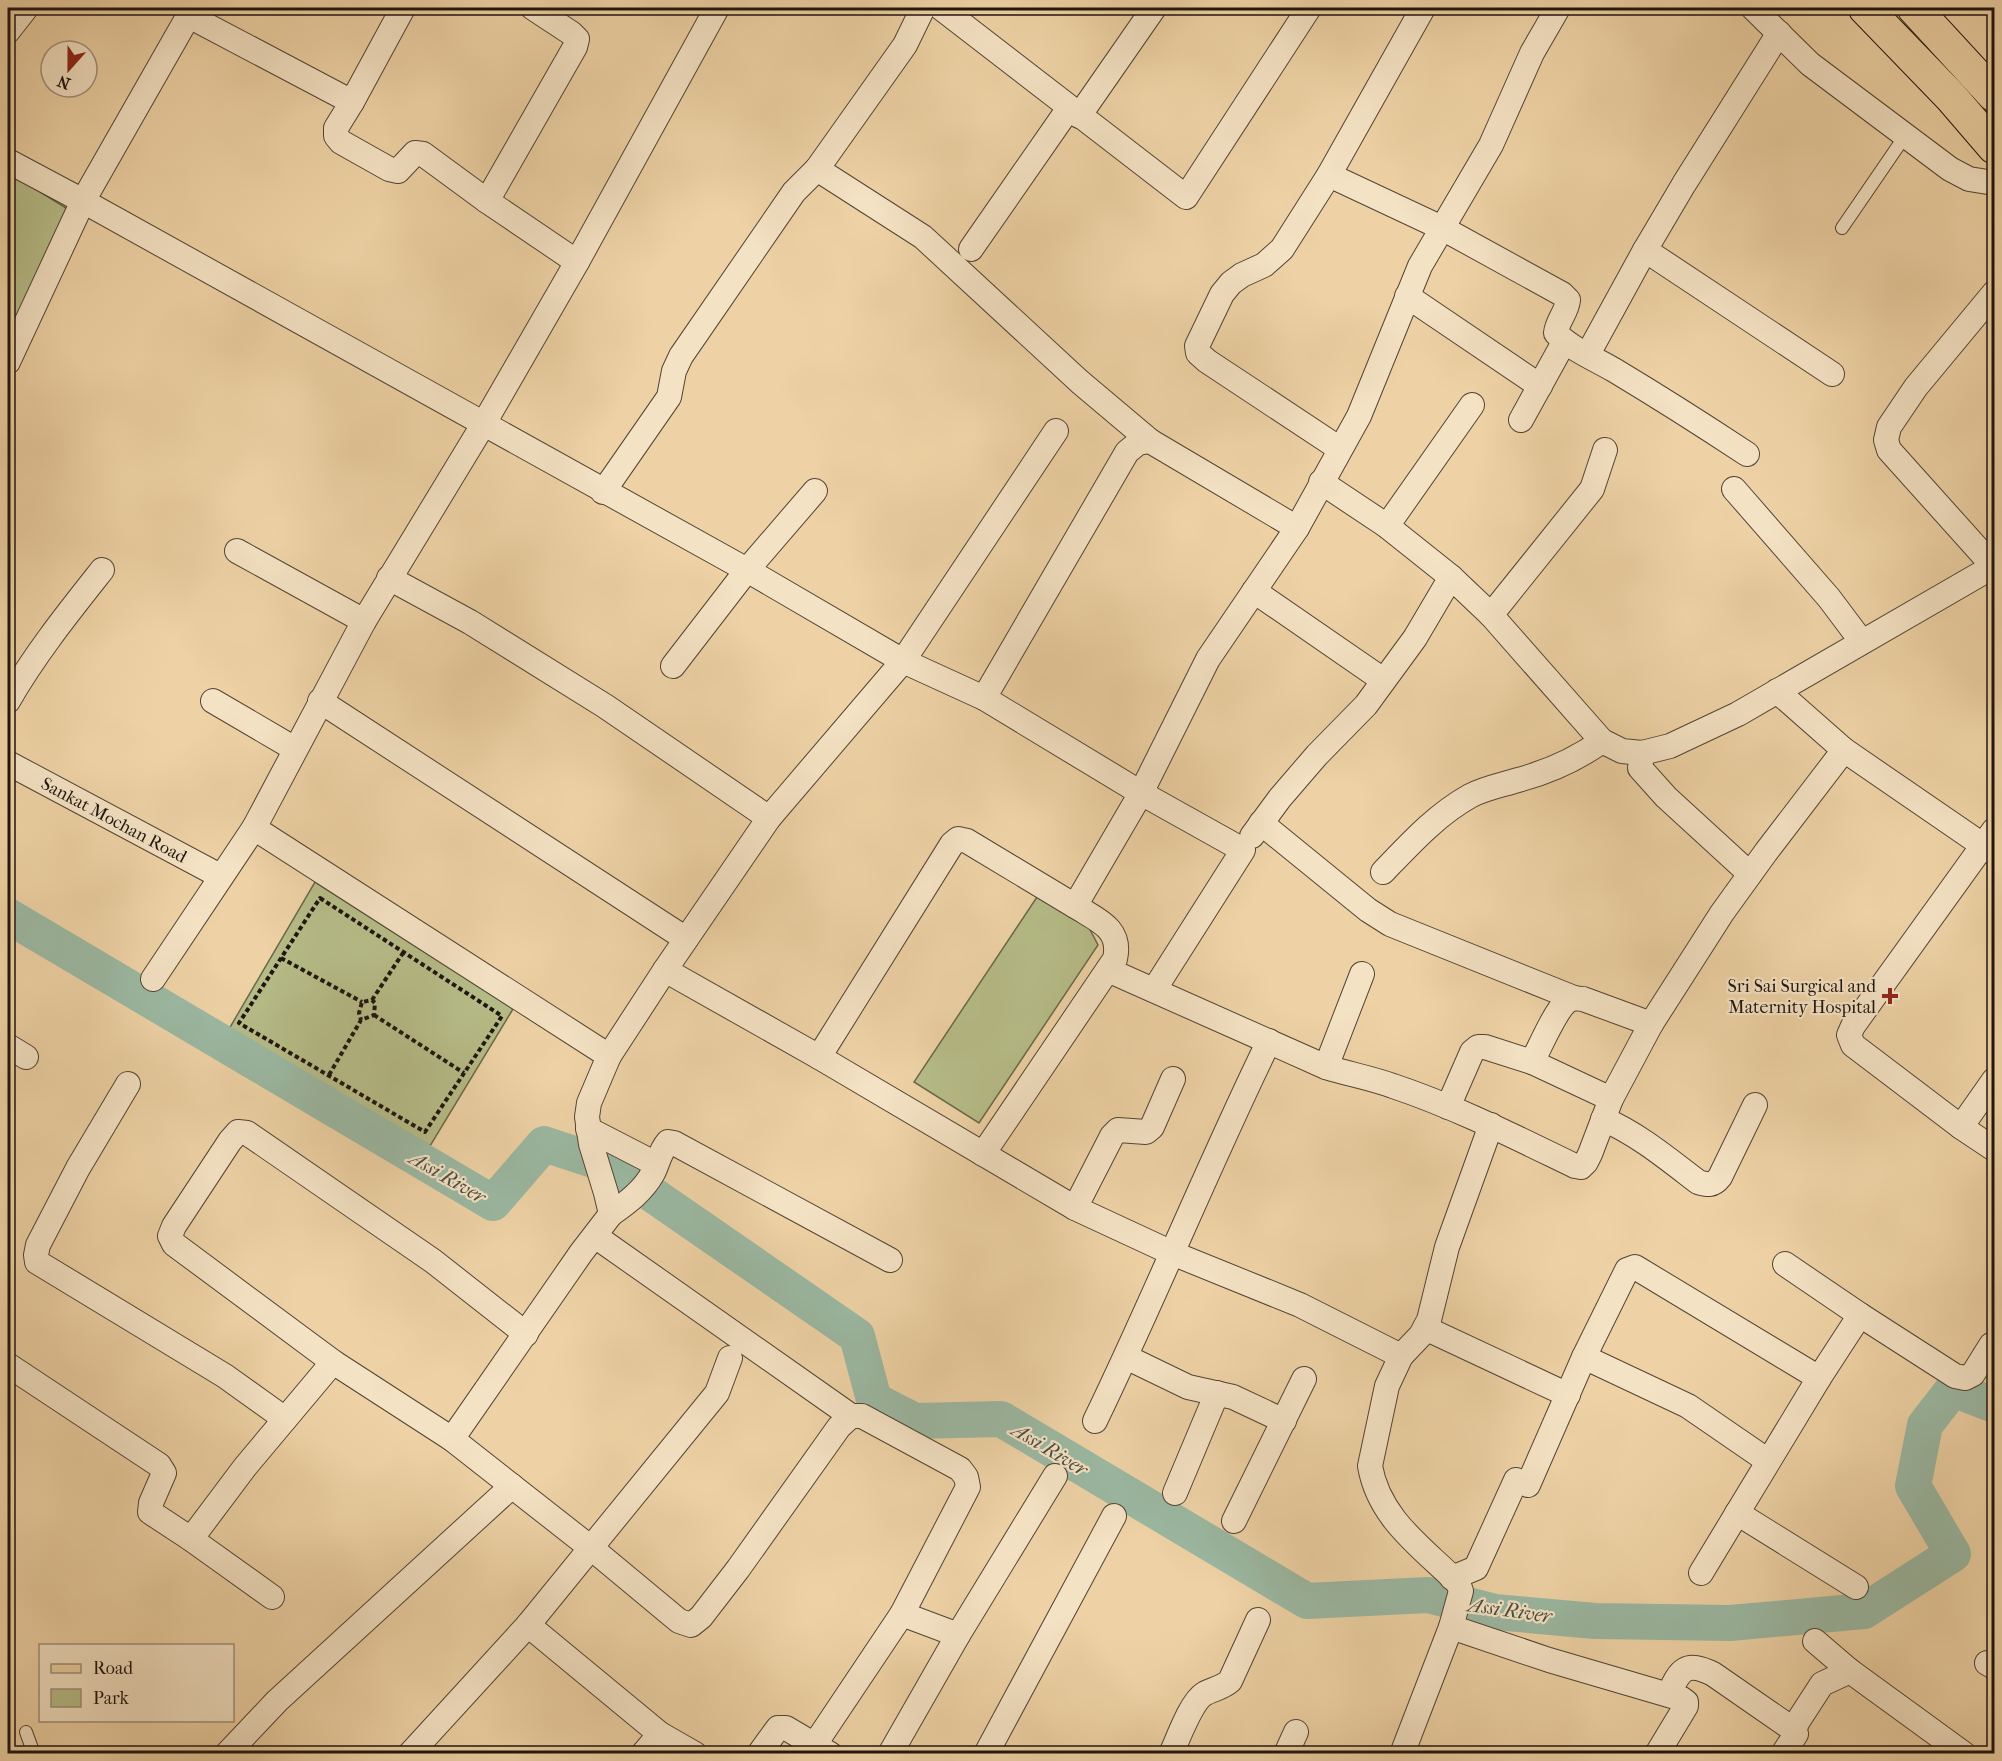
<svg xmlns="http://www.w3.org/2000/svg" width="2002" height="1761" font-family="'IM FELL French Canon',serif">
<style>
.green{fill:#b6bd88;stroke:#6a684b;stroke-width:1.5}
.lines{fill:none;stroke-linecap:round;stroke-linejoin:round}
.river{stroke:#9bb8a2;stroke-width:36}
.service-casing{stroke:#524434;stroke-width:14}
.minor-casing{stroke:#524434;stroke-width:26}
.primary-casing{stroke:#1e140e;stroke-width:35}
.path{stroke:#1e140e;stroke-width:4;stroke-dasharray:4.5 3;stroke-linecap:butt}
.service{stroke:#f4e2c4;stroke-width:12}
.minor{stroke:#f4e2c4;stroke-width:24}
.primary{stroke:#eed2a5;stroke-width:33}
.poi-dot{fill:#8f2418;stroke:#f4e2c4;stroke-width:2}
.labels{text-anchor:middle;stroke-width:4.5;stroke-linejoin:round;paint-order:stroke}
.street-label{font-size:18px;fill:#1e140e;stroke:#f4e2c4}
.poi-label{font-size:18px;fill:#1e140e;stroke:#f4e2c4;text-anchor:end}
.water-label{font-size:20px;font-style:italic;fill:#4a4d42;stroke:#f4e2c4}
</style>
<rect width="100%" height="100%" fill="#eed2a5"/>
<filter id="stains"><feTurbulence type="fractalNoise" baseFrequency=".00333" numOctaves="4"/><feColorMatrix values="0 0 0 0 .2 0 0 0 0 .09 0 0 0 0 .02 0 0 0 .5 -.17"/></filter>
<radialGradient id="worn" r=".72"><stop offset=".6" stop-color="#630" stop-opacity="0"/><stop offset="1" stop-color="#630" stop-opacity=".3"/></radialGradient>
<g class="green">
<path d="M8 172 79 216 8 372Z"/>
<path d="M315 882 513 1009 430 1146 229 1029Z"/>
<path d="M1039 894 1086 922 1098 945 979 1123 914 1082Z"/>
</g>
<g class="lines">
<path class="river" d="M8 916 493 1203 544 1144 611 1166 857 1336 874 1400 915 1421 1001 1419 1307 1601 1428 1595 1495 1612 1595 1621 1730 1623 1864 1611 1953 1554 1913 1486 1925 1425 1953 1389 1994 1405"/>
<defs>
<g id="service">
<path d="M1842 228 1905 136"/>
<path d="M26 1732 34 1754"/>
</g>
<g id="minor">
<path d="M941 8 1186 197 1309 8"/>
<path d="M1753 8 1810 64 1950 169 1969 179 1994 183"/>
<path d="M189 16 352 102 336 128V136L341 142 389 169 398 171 415 153 423 154 487 201 577 262"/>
<path d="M8 31 26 8"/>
<path d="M352 102 403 8"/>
<path d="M1079 116 1154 8"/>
<path d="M8 161 83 201 747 570 903 661 984 698 1141 793 1243 850 1154 990"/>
<path d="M817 169 923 237 1080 382 1150 441"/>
<path d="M1329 175 1442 228 1562 294 1568 300C1567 312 1557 321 1556 333 1569 348 1597 360 1614 370 1659 397 1703 425 1747 454"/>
<path d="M487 201 575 47 577 39 571 33 533 8"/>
<path d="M971 249 1069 108"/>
<path d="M1645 250 1832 374"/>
<path d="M1407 296 1540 386"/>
<path d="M1588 354 1645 250 1684 184 1779 33"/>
<path d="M8 362 83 201 193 8"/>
<path d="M1521 420 1564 342"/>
<path d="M1340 449 1207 361 1198 353 1197 346 1222 294 1231 283 1242 275 1264 265 1282 249 1329 175 1423 8"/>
<path d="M1321 482 1387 526 1451 577 1491 615 1602 741 1622 751 1642 753 1670 746 1738 714 1994 566"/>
<path d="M1734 489 1829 598 1862 642"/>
<path d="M603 492 669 397 674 371 681 356 794 192 817 169 905 45 923 8"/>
<path d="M1387 526 1472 405"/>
<path d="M237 551 364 621"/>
<path d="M1994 567 1889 450 1886 440 1889 427 1916 387 1994 293"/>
<path d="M389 578 470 622 605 706 769 818"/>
<path d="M1254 591 1383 680"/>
<path d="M1491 615 1592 489 1605 450"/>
<path d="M673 666 747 570 815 491"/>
<path d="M1777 691 1844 750 1994 853"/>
<path d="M984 698 1127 452 1138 443 1150 441 1297 528"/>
<path d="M8 701C35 654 68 613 102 570"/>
<path d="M213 701 295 749"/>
<path d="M320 701 686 939"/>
<path d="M1642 753 1640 768 1666 797 1750 874"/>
<path d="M8 763 220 876"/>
<path d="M1261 823 1368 910 1390 924 1574 998"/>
<path d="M254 828 609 1056"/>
<path d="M1994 830 1853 1026 1849 1035 1853 1045 1961 1127 1994 1080"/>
<path d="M1252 836 1280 798 1317 755 1366 705 1415 638 1451 577"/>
<path d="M1383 872C1410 844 1436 815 1470 796 1485 788 1502 785 1518 780 1548 772 1577 759 1602 741"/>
<path d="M665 970 819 1057 1075 1208 1172 1253 1300 1305 1401 1356"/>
<path d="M1108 970 1326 1067C1348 1074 1371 1078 1393 1086 1456 1107 1515 1137 1575 1166L1581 1167 1586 1162 1590 1154 1611 1099 1651 1024 1722 913 1766 852 1844 750"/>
<path d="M153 979 254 828 364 621 483 425 577 262 717 8"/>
<path d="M8 1046 26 1057"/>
<path d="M819 1057 952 844 958 839 967 841 1075 906"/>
<path d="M1532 1062C1540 1047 1554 1014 1565 1003 1571 998 1576 998 1583 999L1651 1024"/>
<path d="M1326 1067 1362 974"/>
<path d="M128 1084 78 1168 38 1245 36 1255 37 1262 225 1376 285 1419"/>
<path d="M1448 1107 1472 1052 1478 1047H1485L1532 1062 1611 1099"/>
<path d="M1603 1119C1638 1134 1668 1159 1698 1182 1708 1185 1713 1186 1720 1177L1755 1105"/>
<path d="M1961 1127 1994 1149"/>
<path d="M588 1129 656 1164"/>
<path d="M983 1154 1115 959C1122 928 1097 920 1075 906L1141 793 1208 659 1297 528 1359 416 1420 266 1491 145 1532 53 1558 8"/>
<path d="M1075 1208 1112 1136 1118 1130 1146 1132 1152 1127 1173 1079"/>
<path d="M611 1214C627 1203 643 1191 653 1173 658 1163 660 1151 668 1142L674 1143 890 1260"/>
<path d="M595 1236 851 1416"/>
<path d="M1785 1264 1860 1315 1955 1376 1965 1378 1973 1374 1991 1345H1994"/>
<path d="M1425 1328 1568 1395"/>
<path d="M526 1334 433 1261 247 1133 238 1132 230 1141 174 1226 170 1236 174 1244 333 1362 452 1439 596 1552 679 1621 691 1625 701 1617 738 1569 839 1427 851 1416H862L960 1469 966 1477 968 1487 902 1614"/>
<path d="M1126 1357 1188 1387 1233 1397 1284 1421"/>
<path d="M1584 1357 1627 1270 1635 1267 1819 1378"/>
<path d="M8 1365 159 1465 164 1473 151 1503 150 1512 191 1539"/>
<path d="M1095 1421C1156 1295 1208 1166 1269 1041"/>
<path d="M452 1439 581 1253 611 1214 606 1193 591 1144 587 1117 589 1103 609 1056 665 970 769 818 903 661 1056 431"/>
<path d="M1528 1485 1584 1357 1688 1406 1768 1461"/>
<path d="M1175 1493 1217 1393"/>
<path d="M1737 1513 1856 1587"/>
<path d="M1234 1521 1304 1379"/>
<path d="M1701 1573 1819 1378 1860 1315"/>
<path d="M1452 1578 1476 1568 1516 1480"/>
<path d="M272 1597 191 1539 245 1467 333 1362"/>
<path d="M528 1625 660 1734 643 1754"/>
<path d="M1451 1627 1549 1660 1682 1699 1686 1702V1706L1657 1754"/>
<path d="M1815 1641 1850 1671 1964 1754"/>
<path d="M1987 1663 1994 1667"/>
<path d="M1669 1694C1680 1669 1686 1661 1713 1674L1794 1730 1796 1734 1783 1754"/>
<path d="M1794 1730 1798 1721 1822 1684 1850 1671"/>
<path d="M660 1734 695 1754"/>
<path d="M815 1744 902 1614 958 1635"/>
<path d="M227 1754 277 1701 512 1486"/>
<path d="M410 1754 528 1625 717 1393 730 1358"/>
<path d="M759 1754 778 1728H786L830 1754"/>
<path d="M890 1754 958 1635 1055 1476"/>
<path d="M986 1754 1114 1516"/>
<path d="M1171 1754C1178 1739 1191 1702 1204 1694 1213 1689 1222 1688 1230 1681L1258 1620"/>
<path d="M1286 1754 1296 1732"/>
<path d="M1402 1754 1451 1627 1461 1591 1458 1583C1423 1548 1379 1519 1370 1466L1387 1386 1401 1356 1421 1335 1429 1320 1447 1247 1491 1125"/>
</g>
<g id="primary">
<path d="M1865 8 1951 97 1994 147"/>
<path d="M1914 8 1994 95"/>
</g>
</defs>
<use href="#service" class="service-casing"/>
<use href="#minor" class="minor-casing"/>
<use href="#primary" class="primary-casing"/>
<g class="path">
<path d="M320 898 502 1016 425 1132 239 1023Z"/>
<path d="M281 958 362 1002"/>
<path d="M372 1000 403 953"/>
<path d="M374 1015 464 1073"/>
<path d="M329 1075 361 1020 374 1015 375 1003 372 1000 362 1002 359 1013 361 1020"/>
</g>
<use href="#service" class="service"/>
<use href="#minor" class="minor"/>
<use href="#primary" class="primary"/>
</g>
<path class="poi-dot" d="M1887 987h6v6h6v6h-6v6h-6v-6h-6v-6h6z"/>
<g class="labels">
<g class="street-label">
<text transform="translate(114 820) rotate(28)" y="6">Sankat Mochan Road</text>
</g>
<g class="poi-label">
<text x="1876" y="992">Sri Sai Surgical and<tspan x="1876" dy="21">Maternity Hospital</tspan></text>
</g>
<g class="water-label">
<text transform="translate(448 1177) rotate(30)" y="7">Assi River</text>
<text transform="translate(1050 1449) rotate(31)" y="7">Assi River</text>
<text transform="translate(1510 1610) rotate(8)" y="7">Assi River</text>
</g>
</g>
<rect width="2002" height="1761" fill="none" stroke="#eed2a5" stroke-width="30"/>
<rect x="9" y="9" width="1984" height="1743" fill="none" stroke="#1e140e" stroke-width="3"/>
<rect x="15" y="15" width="1972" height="1731" fill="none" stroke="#1e140e" stroke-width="1.5"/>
<rect x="39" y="1644" width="195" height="78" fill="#f4e2c4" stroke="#9e907b" stroke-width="1.5"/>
<rect x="51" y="1664" width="30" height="9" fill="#eed2a5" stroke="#9e907b" stroke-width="1.5"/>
<text x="93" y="1674" font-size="18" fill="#1e140e">Road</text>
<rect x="51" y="1689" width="30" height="18" fill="#b6bd88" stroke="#9e907b" stroke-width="1.5"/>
<text x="93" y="1704" font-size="18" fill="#1e140e">Park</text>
<g transform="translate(69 69) rotate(201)"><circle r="28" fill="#f4e2c4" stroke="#9e907b" stroke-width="1.5"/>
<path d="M0-4.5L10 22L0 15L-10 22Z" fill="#8f2418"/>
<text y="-9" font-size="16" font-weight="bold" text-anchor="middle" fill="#1e140e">N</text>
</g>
<rect width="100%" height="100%" filter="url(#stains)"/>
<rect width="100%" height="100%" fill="url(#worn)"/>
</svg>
